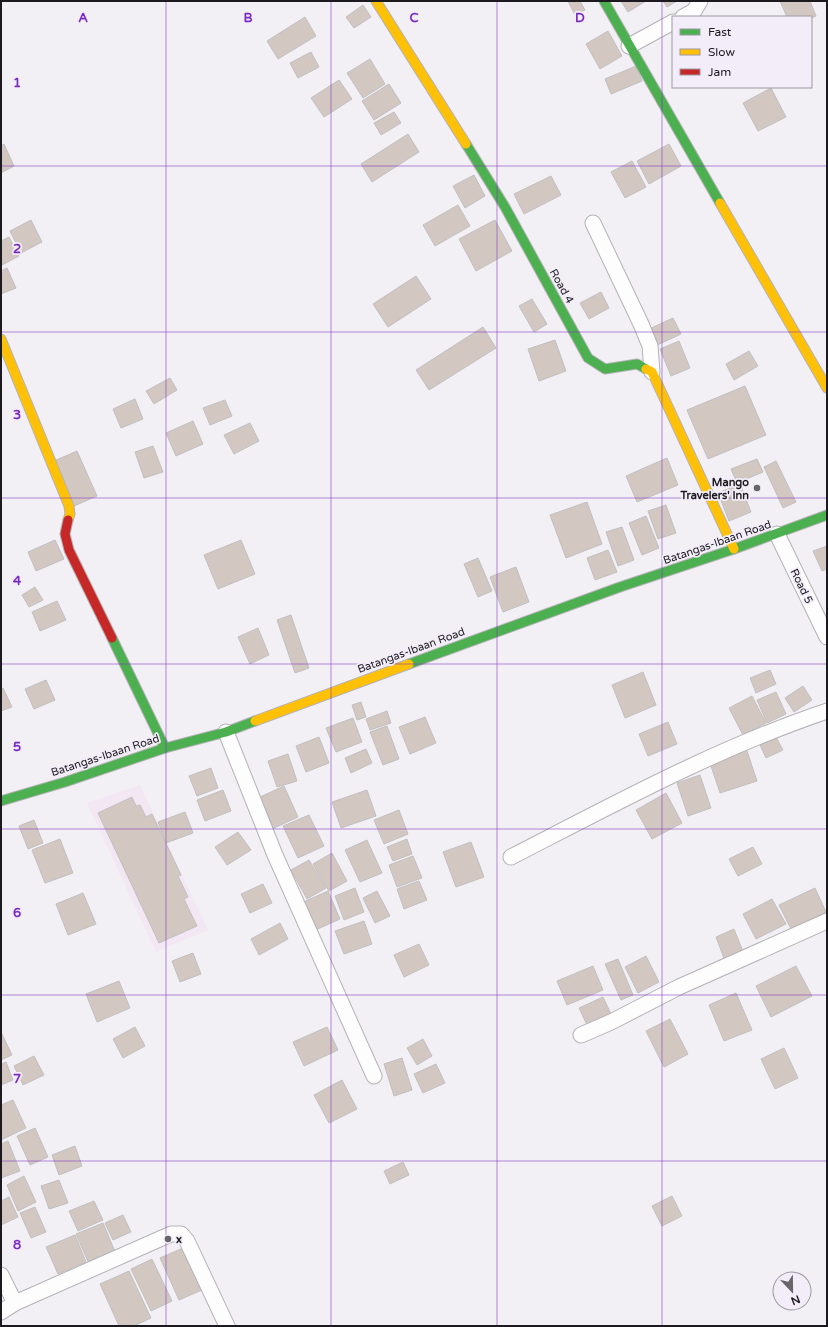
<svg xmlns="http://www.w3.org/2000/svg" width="828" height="1327" font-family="'Varela Round',sans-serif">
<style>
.industrial{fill:#f2e7f2}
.building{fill:#d2c8c1;stroke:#c1bfc0}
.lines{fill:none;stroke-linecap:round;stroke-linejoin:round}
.street-casing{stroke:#b4b2b6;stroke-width:17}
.fast-casing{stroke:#b4b2b6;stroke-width:11}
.slow-casing{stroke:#b4b2b6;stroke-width:11}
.jam-casing{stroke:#b4b2b6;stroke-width:11}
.street{stroke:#fdfdfe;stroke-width:15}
.fast{stroke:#4caf50;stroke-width:9}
.slow{stroke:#ffc107;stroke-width:9}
.jam{stroke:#c62828;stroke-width:9}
.grid{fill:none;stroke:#7b2cbf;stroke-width:1;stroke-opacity:0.55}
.poi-dot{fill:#676569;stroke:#f2edf8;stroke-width:1.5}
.labels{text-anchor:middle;stroke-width:3.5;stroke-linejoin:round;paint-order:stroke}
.street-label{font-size:11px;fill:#1c1a1e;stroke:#f2edf8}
.poi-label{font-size:11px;font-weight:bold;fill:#1c1a1e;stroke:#f2edf8;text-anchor:end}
.grid-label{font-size:13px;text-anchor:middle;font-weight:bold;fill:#7b2cbf;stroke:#f2edf8;stroke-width:3.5;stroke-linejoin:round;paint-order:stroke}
</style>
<rect width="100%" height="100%" fill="#f2f0f5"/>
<path class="industrial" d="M140 785 208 930 156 952 87 803Z"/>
<g class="building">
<path d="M568 1H580L585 10 575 15Z"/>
<path d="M621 1H646L628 12Z"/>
<path d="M663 1H677L667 7Z"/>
<path d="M780 1H810L816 16 811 18 787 17Z"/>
<path d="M363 5 371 17 354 28 346 17Z"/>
<path d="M305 17 316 36 278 59 267 41Z"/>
<path d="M608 31 622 56 600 69 586 44Z"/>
<path d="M311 52 319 67 298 78 290 63Z"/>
<path d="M370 59 385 84 363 98 347 73Z"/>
<path d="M636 66 642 81 611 94 605 79Z"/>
<path d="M339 80 352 99 324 117 311 98Z"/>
<path d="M389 84 401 103 374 120 362 101Z"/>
<path d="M771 88 786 117 758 131 743 103Z"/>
<path d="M394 112 401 123 381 135 374 123Z"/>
<path d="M408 134 419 152 372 182 361 164Z"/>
<path d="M4 144 14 166 1 173V146Z"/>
<path d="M669 144 681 166 649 184 637 161Z"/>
<path d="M632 161 646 187 625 198 611 172Z"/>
<path d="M474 175 485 196 465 208 453 186Z"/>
<path d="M551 176 561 195 524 214 514 194Z"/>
<path d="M458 205 470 226 435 246 423 225Z"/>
<path d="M31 220 42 242 21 253 10 231Z"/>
<path d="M495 220 512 251 476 271 459 239Z"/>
<path d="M9 237 19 256 2 265 1 241Z"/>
<path d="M7 268 16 288 1 294V271Z"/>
<path d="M416 276 431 299 388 327 373 304Z"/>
<path d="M601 292 609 308 589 319 580 303Z"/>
<path d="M532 299 547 324 534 332 519 306Z"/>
<path d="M673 318 681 334 653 347 645 331Z"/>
<path d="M483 327 496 348 429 390 416 370Z"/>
<path d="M555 340 566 371 539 381 528 349Z"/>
<path d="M679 341 690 368 671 376 660 349Z"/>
<path d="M749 351 758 366 734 380 726 364Z"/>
<path d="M170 378 177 390 154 404 146 391Z"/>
<path d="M745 386 766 435 708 459 687 410Z"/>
<path d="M135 399 143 419 121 428 113 409Z"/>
<path d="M225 400 232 416 210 425 203 408Z"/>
<path d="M193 421 203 444 176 456 166 433Z"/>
<path d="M250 423 259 441 234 454 224 435Z"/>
<path d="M153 446 163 472 144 478 135 452Z"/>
<path d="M77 451 97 496 74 506 54 461Z"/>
<path d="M667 458 678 485 637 502 626 476Z"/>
<path d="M757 459 763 472 737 483 731 469Z"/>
<path d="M776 461 796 502 783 508 764 467Z"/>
<path d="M740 484 751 512 729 521 718 493Z"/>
<path d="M587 502 602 544 566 558 550 515Z"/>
<path d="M666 505 676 533 658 539 648 511Z"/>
<path d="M646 516 659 548 642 555 629 523Z"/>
<path d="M622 527 634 560 618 566 606 532Z"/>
<path d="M55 540 64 559 36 571 28 552Z"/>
<path d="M241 540 255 574 218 589 204 555Z"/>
<path d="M827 546V569L822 571 813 551Z"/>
<path d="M608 550 617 572 595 580 587 558Z"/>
<path d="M478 558 492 591 478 597 464 564Z"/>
<path d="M516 567 529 602 503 612 490 577Z"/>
<path d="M35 587 43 600 29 607 22 595Z"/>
<path d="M57 601 66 620 40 631 32 612Z"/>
<path d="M291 615 309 668 295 673 277 620Z"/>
<path d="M258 628 269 655 250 664 238 637Z"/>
<path d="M770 670 776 684 756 693 750 678Z"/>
<path d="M643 672 656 705 625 718 612 685Z"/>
<path d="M46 680 55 700 34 709 25 689Z"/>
<path d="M803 686 812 700 794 712 785 698Z"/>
<path d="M3 688 12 707 1 711V689Z"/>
<path d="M776 692 786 714 767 723 757 700Z"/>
<path d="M752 696 766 723 743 735 729 708Z"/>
<path d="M361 702 366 717 357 720 352 705Z"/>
<path d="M387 711 391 723 370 730 366 719Z"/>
<path d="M425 717 436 743 410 754 399 727Z"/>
<path d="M353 718 362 742 336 752 326 728Z"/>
<path d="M668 722 677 744 648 756 639 734Z"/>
<path d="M387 726 399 759 383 765 370 732Z"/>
<path d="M319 737 329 763 306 772 296 746Z"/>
<path d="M776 737 783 750 766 758 760 745Z"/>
<path d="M746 748 757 781 720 793 709 760Z"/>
<path d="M366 749 372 763 351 773 345 758Z"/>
<path d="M288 754 297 781 277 787 268 761Z"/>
<path d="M211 768 218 788 197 796 189 776Z"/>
<path d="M700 775 711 808 688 816 677 783Z"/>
<path d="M284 786 298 817 274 828 260 797Z"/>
<path d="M223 790 231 811 205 821 197 800Z"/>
<path d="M367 790 376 816 341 828 332 802Z"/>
<path d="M666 793 682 823 652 839 636 810Z"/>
<path d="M132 797 136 806 140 805 146 817 152 814 181 875 178 876 188 897 184 899 197 926 159 943 98 813Z"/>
<path d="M399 810 408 834 384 844 374 820Z"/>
<path d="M185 812 193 833 166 843 158 822Z"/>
<path d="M309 815 324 846 298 858 283 826Z"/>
<path d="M34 820 43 843 28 849 19 826Z"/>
<path d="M238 832 251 850 227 865 215 847Z"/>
<path d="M60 839 73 873 45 883 32 850Z"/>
<path d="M407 839 412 854 393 861 387 847Z"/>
<path d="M367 840 382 873 360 882 345 850Z"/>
<path d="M471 842 484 877 456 887 443 852Z"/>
<path d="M753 847 762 864 738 876 729 859Z"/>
<path d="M332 853 347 881 329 891 313 864Z"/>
<path d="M413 856 422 878 397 887 389 865Z"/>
<path d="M309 860 326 888 307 899 291 870Z"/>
<path d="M419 881 427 900 404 909 397 889Z"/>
<path d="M263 884 272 903 250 913 241 894Z"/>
<path d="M355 888 364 912 344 920 335 896Z"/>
<path d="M815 888 826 912 791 929 779 905Z"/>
<path d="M328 891 340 919 311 932 299 904Z"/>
<path d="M377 891 390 916 375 923 363 898Z"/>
<path d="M83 893 96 924 68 935 56 904Z"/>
<path d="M772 899 786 924 756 939 743 914Z"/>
<path d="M364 921 372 944 344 954 335 931Z"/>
<path d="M280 923 288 939 259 955 251 939Z"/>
<path d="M734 929 744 954 725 961 716 937Z"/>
<path d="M419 944 429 965 404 977 394 955Z"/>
<path d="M193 953 201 974 180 982 172 961Z"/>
<path d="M646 956 659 982 638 993 625 967Z"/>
<path d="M618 959 633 995 621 1000 605 964Z"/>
<path d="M593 966 603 990 567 1005 557 981Z"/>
<path d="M796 966 812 996 771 1017 756 986Z"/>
<path d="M119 981 130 1008 97 1022 86 994Z"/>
<path d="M736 993 752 1030 724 1041 709 1005Z"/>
<path d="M603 997 611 1014 587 1025 579 1008Z"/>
<path d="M670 1019 688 1054 664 1067 646 1031Z"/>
<path d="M135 1027 145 1046 123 1058 113 1039Z"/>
<path d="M327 1027 338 1050 304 1066 293 1042Z"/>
<path d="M1 1032 12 1055 1 1060Z"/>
<path d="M423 1039 432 1056 417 1065 407 1048Z"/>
<path d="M784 1048 798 1078 775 1089 761 1059Z"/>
<path d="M34 1056 44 1075 23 1085 14 1066Z"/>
<path d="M402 1058 412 1090 394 1096 384 1064Z"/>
<path d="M6 1062 13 1080 1 1085V1064Z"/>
<path d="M436 1064 445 1083 423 1093 414 1074Z"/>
<path d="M342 1080 357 1109 329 1123 314 1095Z"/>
<path d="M13 1100 26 1128 1 1140V1105Z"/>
<path d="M35 1128 48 1157 30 1165 17 1136Z"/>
<path d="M8 1141 20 1171 1 1178V1144Z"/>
<path d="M75 1146 82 1166 59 1175 52 1155Z"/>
<path d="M403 1162 409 1175 390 1184 384 1171Z"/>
<path d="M24 1176 36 1202 18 1211 7 1185Z"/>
<path d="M59 1180 68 1203 49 1209 41 1186Z"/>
<path d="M672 1196 682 1216 662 1226 652 1206Z"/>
<path d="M9 1197 18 1217 1 1225V1201Z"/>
<path d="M94 1201 103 1220 78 1231 69 1211Z"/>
<path d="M35 1207 46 1232 31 1238 20 1213Z"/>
<path d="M123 1215 131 1232 113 1240 105 1223Z"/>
<path d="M103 1223 116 1254 90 1266 76 1234Z"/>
<path d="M75 1235 86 1262 58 1274 46 1247Z"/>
<path d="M183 1248 202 1290 179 1300 160 1258Z"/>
<path d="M152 1259 172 1301 151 1311 131 1269Z"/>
<path d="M129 1271 151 1318 134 1326H119L100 1284Z"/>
</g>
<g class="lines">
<defs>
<g id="street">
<path d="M683 17 694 11 700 1"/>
<path d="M629 46 673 22"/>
<path d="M593 223 641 324 650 346 652 372"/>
<path d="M777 534 827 637"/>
<path d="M226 732 275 855 374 1076"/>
<path d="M511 857C614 804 717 748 827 711"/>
<path d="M581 1035 611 1022 679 987 827 921"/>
<path d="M1 1275 15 1303"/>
<path d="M1 1312 15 1303 171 1234H181L187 1241 227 1326"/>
</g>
<g id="fast">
<path d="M604 1 720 203"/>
<path d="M466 144 505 207 588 358 605 369 637 364 646 369"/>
<path d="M112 638 165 748"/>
<path d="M409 664 620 587 734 549 827 515"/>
<path d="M1 801 65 782 165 748 226 732 255 721"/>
</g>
<g id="slow">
<path d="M376 1 466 144"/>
<path d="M720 203 827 388"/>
<path d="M1 339 69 506 70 514 68 520"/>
<path d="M646 369 652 372 734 549"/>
<path d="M255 721 409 664"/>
</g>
<path id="jam" d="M68 520 65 534 69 550 112 638"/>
</defs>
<use href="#street" class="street-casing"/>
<use href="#fast" class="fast-casing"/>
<use href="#slow" class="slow-casing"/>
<use href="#jam" class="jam-casing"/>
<use href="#street" class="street"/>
<use href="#fast" class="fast"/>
<use href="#slow" class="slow"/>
<use href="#jam" class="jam"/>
</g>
<path class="grid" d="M166 1V1326M331 1V1326M497 1V1326M662 1V1326M1 166H827M1 332H827M1 498H827M1 664H827M1 829H827M1 995H827M1 1161H827"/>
<g class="poi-dot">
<circle cx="757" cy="488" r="4"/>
<circle cx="168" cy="1239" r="4"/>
</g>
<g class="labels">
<g class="street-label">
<text transform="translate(562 286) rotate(61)" y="4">Road 4</text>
<text transform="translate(717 542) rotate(-19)" y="4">Batangas-Ibaan Road</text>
<text transform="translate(802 586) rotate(64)" y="4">Road 5</text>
<text transform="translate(411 650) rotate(-20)" y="4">Batangas-Ibaan Road</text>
<text transform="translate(105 755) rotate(-18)" y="4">Batangas-Ibaan Road</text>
</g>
<g class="poi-label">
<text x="749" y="486">Mango<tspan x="749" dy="13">Travelers' Inn</tspan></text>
<text x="176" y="1243" text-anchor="start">x</text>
</g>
</g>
<g class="grid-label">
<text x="83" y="22">A</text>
<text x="248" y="22">B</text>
<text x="414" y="22">C</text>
<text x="580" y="22">D</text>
<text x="17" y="87">1</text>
<text x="17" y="253">2</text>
<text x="17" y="419">3</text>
<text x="17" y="585">4</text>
<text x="17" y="751">5</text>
<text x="17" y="917">6</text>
<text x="17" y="1083">7</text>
<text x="17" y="1249">8</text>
</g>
<rect width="828" height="1327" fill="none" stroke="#1c1a1e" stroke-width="4"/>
<rect x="672" y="16" width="140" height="72" fill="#f2edf8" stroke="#9c99a1"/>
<rect x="680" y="29" width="20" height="6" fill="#4caf50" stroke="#9c99a1"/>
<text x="708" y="36" font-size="12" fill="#1c1a1e">Fast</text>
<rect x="680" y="49" width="20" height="6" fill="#ffc107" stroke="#9c99a1"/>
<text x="708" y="56" font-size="12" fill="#1c1a1e">Slow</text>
<rect x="680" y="69" width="20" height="6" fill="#c62828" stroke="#9c99a1"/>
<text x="708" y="76" font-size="12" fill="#1c1a1e">Jam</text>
<g transform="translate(792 1291) rotate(158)"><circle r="19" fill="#f2edf8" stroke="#9c99a1"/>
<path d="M0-3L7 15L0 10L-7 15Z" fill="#676569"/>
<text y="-6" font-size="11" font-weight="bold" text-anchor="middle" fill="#1c1a1e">N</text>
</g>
</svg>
